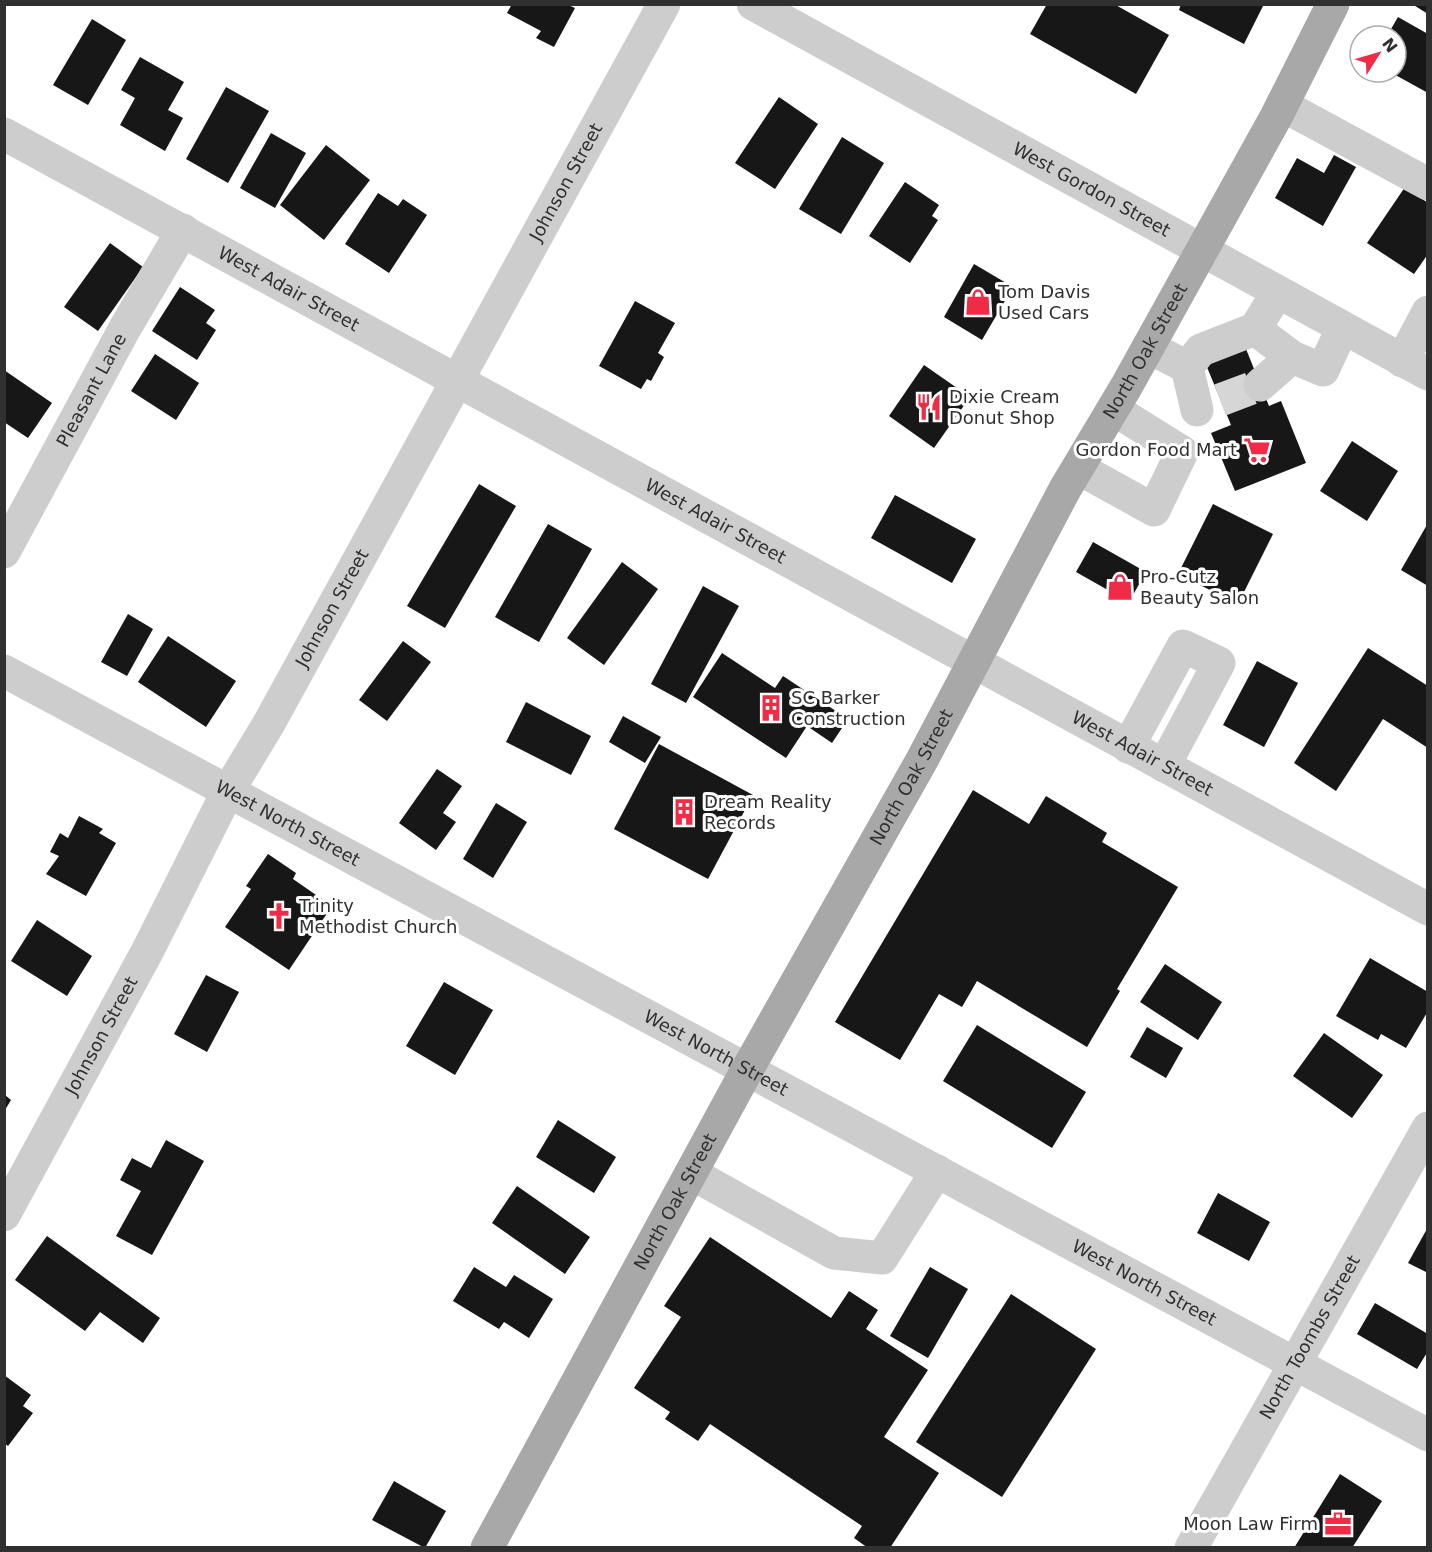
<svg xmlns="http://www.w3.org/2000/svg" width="1432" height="1552" font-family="'DejaVu Sans',sans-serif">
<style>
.building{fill:#171717}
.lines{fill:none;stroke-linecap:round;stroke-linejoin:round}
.minor-tunnel{stroke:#d6d6d6;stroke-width:33;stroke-dasharray:33 16;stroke-linecap:butt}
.minor{stroke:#cdcdcd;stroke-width:33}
.major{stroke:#a8a8a8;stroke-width:33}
.labels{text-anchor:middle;stroke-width:6;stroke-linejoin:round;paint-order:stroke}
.street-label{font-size:18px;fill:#303030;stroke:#fff}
.poi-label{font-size:18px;fill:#303030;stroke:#fff;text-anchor:start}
</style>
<rect width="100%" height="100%" fill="#fff"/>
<g class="building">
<path d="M512 4H566L575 8 554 47 536 38 541 31 507 13Z"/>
<path d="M1047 4H1114L1169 35 1136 94 1030 34Z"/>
<path d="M1181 4H1264L1244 44 1179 10Z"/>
<path d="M1412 4H1428V14Z"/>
<path d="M1398 17 1428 34V93L1390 72H1396V36H1387Z"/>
<path d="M92 19 126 40 88 105 53 85Z"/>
<path d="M140 57 184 82 168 110 183 118 165 151 120 125 135 98 121 90Z"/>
<path d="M226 87 269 111 228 183 186 159Z"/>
<path d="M779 97 818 124 775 189 735 163Z"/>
<path d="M271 133 306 153 275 208 240 188Z"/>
<path d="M842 137 884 163 841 234 799 209Z"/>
<path d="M326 145 370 180 324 240 280 205Z"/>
<path d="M1334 155 1356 167 1323 226 1275 198 1297 158 1324 173Z"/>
<path d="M905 182 939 205 932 216 938 220 910 263 869 236Z"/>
<path d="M1405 187 1428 203V254L1414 274 1367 243Z"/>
<path d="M378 193 398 206 403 199 427 215 389 273 345 244Z"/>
<path d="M110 243 143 267 98 331 64 307Z"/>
<path d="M974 264 1013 287 982 340 944 317Z"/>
<path d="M180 287 215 310 206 323 216 330 197 360 152 331Z"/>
<path d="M635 301 675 323 658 353 664 357 651 381 647 379 641 389 599 366Z"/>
<path d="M1244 344 1269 406 1281 401 1306 463 1235 491 1211 433 1231 425 1204 360Z"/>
<path d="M155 354 199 383 176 420 131 391Z"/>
<path d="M924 365 970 397 934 448 889 416Z"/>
<path d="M4 370 52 403 28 438 4 422Z"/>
<path d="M1352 441 1398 471 1367 521 1320 491Z"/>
<path d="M479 484 516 506 445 628 407 606Z"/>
<path d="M895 495 976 539 952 583 871 538Z"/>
<path d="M1213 504 1273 534 1238 604 1178 574Z"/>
<path d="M1428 523V586L1401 570Z"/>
<path d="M548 524 592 549 539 642 495 617Z"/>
<path d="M1093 542 1146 572 1129 602 1076 572Z"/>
<path d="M622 562 658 589 604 665 567 638Z"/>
<path d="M703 586 739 606 686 703 651 684Z"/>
<path d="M128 614 153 629 127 676 101 662Z"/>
<path d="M168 636 236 681 206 727 138 682Z"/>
<path d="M403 641 431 662 387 721 359 700Z"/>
<path d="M1368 648 1428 686V748L1383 719 1336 791 1294 763Z"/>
<path d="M722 653 775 688 783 676 848 719 832 743 807 726 786 758 693 697Z"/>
<path d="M1257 661 1298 683 1264 747 1223 725Z"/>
<path d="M526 702 591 736 571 775 506 742Z"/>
<path d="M623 716 661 737 645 763 609 742Z"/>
<path d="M659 744 753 795 708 879 614 829Z"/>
<path d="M437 769 462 786 443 813 456 822 436 850 399 823Z"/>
<path d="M973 790 1029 824 1046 796 1107 833 1102 842 1178 887 1117 989 1120 991 1087 1047 977 981 962 1007 939 994 900 1060 835 1022Z"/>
<path d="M496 803 527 822 493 878 463 859Z"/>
<path d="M79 816 103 829 99 833 116 843 86 896 46 874 59 856 50 852 60 833 68 838Z"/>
<path d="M268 854 296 873 293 879 332 906 289 970 225 927 251 889 246 886Z"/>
<path d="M37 920 92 956 67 996 11 961Z"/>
<path d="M1370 958 1428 992V1011L1406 1048 1381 1034 1378 1040 1336 1016Z"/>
<path d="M1165 964 1222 1002 1198 1040 1140 1002Z"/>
<path d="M206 975 239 992 207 1052 174 1034Z"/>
<path d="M444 982 493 1010 455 1075 406 1046Z"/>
<path d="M977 1025 1086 1092 1052 1148 943 1081Z"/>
<path d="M1147 1027 1183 1048 1166 1078 1130 1057Z"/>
<path d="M1324 1033 1383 1075 1352 1118 1293 1076Z"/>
<path d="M5 1095 11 1100 5 1110Z"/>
<path d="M558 1120 616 1157 594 1193 536 1157Z"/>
<path d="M166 1140 204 1161 152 1255 116 1236 141 1191 120 1180 132 1158 151 1168Z"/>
<path d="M517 1186 590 1237 565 1274 492 1223Z"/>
<path d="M1218 1193 1270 1222 1249 1261 1197 1233Z"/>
<path d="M1428 1227V1273L1408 1263Z"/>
<path d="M47 1236 160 1318 143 1343 100 1312 85 1331 15 1280Z"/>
<path d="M710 1237 831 1318 849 1291 878 1310 866 1329 928 1370 884 1437 939 1473 890 1548H868L854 1538 862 1526 710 1424 698 1441 665 1419 670 1412 634 1388 681 1317 664 1306Z"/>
<path d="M474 1267 506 1287 514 1275 553 1299 529 1338 504 1322 499 1329 453 1301Z"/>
<path d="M930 1267 968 1289 928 1358 890 1336Z"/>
<path d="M1011 1294 1096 1349 1002 1497 916 1442Z"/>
<path d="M1375 1303 1428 1334V1351L1417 1369 1357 1334Z"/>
<path d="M4 1375 31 1395 23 1406 33 1413 8 1446 4 1443Z"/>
<path d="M1340 1474 1382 1501 1352 1548H1294Z"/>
<path d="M394 1481 446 1511 425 1548 372 1520Z"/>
</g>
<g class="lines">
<path class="minor-tunnel" d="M1220 400 1260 385"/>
<g class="minor">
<path id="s1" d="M753 4 1428 374"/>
<path d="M1282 105 1428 184"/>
<path id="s2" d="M4 134 1428 909"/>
<path d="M1277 293 1255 329 1292 357 1323 370 1342 329"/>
<path d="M1148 347 1187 367 1197 410"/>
<path d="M1402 361 1428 312"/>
<path d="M1187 367 1201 350 1255 329"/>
<path d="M1260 385 1292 357"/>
<path d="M1078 468 1154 510 1182 452 1113 409"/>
<path id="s3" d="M4 552 125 328 183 230"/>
<path id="s4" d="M4 671 1428 1435"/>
<path d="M1128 747 1183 646 1219 663 1164 766"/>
<path d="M691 1173 834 1253 882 1258 937 1171"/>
<path id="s5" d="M4 1215 148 950 228 791 268 725 664 4"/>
<path id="s6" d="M1191 1548 1428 1128"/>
</g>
<path class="major" id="s7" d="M487 1548 747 1070 922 760 1065 489 1126 387 1276 117 1333 4"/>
</g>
<defs>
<symbol id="shop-bare" viewBox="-9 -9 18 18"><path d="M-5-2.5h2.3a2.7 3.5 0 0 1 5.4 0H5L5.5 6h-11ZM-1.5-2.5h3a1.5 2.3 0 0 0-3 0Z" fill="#ef2b46" stroke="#fff" stroke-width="2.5" paint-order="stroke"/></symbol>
<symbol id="restaurant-bare" viewBox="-9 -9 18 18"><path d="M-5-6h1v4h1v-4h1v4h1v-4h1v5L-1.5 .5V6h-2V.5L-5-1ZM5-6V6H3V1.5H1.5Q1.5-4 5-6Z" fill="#ef2b46" stroke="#fff" stroke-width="2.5" paint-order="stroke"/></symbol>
<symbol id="supermarket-bare" viewBox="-9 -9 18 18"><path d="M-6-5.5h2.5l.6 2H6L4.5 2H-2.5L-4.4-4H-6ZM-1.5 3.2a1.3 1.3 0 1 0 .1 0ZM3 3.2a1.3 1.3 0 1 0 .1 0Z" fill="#ef2b46" stroke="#fff" stroke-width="2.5" paint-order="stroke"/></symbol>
<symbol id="building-bare" viewBox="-9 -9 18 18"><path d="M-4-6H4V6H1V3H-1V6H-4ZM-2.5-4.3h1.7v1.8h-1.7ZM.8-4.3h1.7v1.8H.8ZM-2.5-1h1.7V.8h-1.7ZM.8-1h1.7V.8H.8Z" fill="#ef2b46" stroke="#fff" stroke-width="2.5" paint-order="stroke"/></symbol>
<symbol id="church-bare" viewBox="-9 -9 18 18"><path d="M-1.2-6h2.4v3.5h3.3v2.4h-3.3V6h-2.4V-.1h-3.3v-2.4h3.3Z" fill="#ef2b46" stroke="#fff" stroke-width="2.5" paint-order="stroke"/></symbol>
<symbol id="office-bare" viewBox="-9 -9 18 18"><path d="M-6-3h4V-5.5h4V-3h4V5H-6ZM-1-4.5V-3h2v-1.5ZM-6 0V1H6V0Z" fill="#ef2b46" stroke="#fff" stroke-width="2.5" paint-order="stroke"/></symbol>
</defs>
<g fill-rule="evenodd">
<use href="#shop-bare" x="959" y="283" width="38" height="38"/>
<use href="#restaurant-bare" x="910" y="388" width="38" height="38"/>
<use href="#supermarket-bare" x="1238" y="431" width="38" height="38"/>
<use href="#shop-bare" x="1101" y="568" width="38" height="38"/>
<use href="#building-bare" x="752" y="689" width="38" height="38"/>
<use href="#building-bare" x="665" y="793" width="38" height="38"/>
<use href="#church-bare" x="260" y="897" width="38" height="38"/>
<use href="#office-bare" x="1319" y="1505" width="38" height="38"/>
</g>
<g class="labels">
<g class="street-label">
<text dy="6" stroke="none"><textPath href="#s5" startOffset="1176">Johnson Street</textPath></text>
<text dy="6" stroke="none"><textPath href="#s1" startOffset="386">West Gordon Street</textPath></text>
<text dy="6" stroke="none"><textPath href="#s2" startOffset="324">West Adair Street</textPath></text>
<text dy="6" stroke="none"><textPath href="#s7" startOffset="1366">North Oak Street</textPath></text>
<text dy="6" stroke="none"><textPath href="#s3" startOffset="184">Pleasant Lane</textPath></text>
<text dy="6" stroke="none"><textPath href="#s2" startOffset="810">West Adair Street</textPath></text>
<text dy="6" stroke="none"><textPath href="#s5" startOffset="690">Johnson Street</textPath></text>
<text dy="6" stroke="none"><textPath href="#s2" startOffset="1296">West Adair Street</textPath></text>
<text dy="6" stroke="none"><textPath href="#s7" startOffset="880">North Oak Street</textPath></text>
<text dy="6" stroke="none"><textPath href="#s4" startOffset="322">West North Street</textPath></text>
<text dy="6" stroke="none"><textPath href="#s5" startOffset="204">Johnson Street</textPath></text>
<text dy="6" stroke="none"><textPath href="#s4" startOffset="808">West North Street</textPath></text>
<text dy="6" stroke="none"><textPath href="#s7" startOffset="394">North Oak Street</textPath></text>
<text dy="6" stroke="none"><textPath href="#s4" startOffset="1294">West North Street</textPath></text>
<text dy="6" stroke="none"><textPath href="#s6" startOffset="242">North Toombs Street</textPath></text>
</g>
<g class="poi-label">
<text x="998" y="298">Tom Davis<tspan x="998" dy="21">Used Cars</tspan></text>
<text x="949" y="403">Dixie Cream<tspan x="949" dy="21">Donut Shop</tspan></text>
<text x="1237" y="456" text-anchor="end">Gordon Food Mart</text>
<text x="1140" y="583">Pro-Cutz<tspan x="1140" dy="21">Beauty Salon</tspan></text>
<text x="791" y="704">SC Barker<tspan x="791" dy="21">Construction</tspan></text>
<text x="704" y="808">Dream Reality<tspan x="704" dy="21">Records</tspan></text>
<text x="299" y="912">Trinity<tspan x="299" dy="21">Methodist Church</tspan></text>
<text x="1318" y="1530" text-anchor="end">Moon Law Firm</text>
</g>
</g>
<rect width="1432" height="1552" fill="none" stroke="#303030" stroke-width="12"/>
<g transform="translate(1378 54) rotate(53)"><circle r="28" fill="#ffffff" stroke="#acacac" stroke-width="1.5"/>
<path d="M0-4.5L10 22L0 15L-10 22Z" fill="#ef2b46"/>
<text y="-9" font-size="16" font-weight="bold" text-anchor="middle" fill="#303030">N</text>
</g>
</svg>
